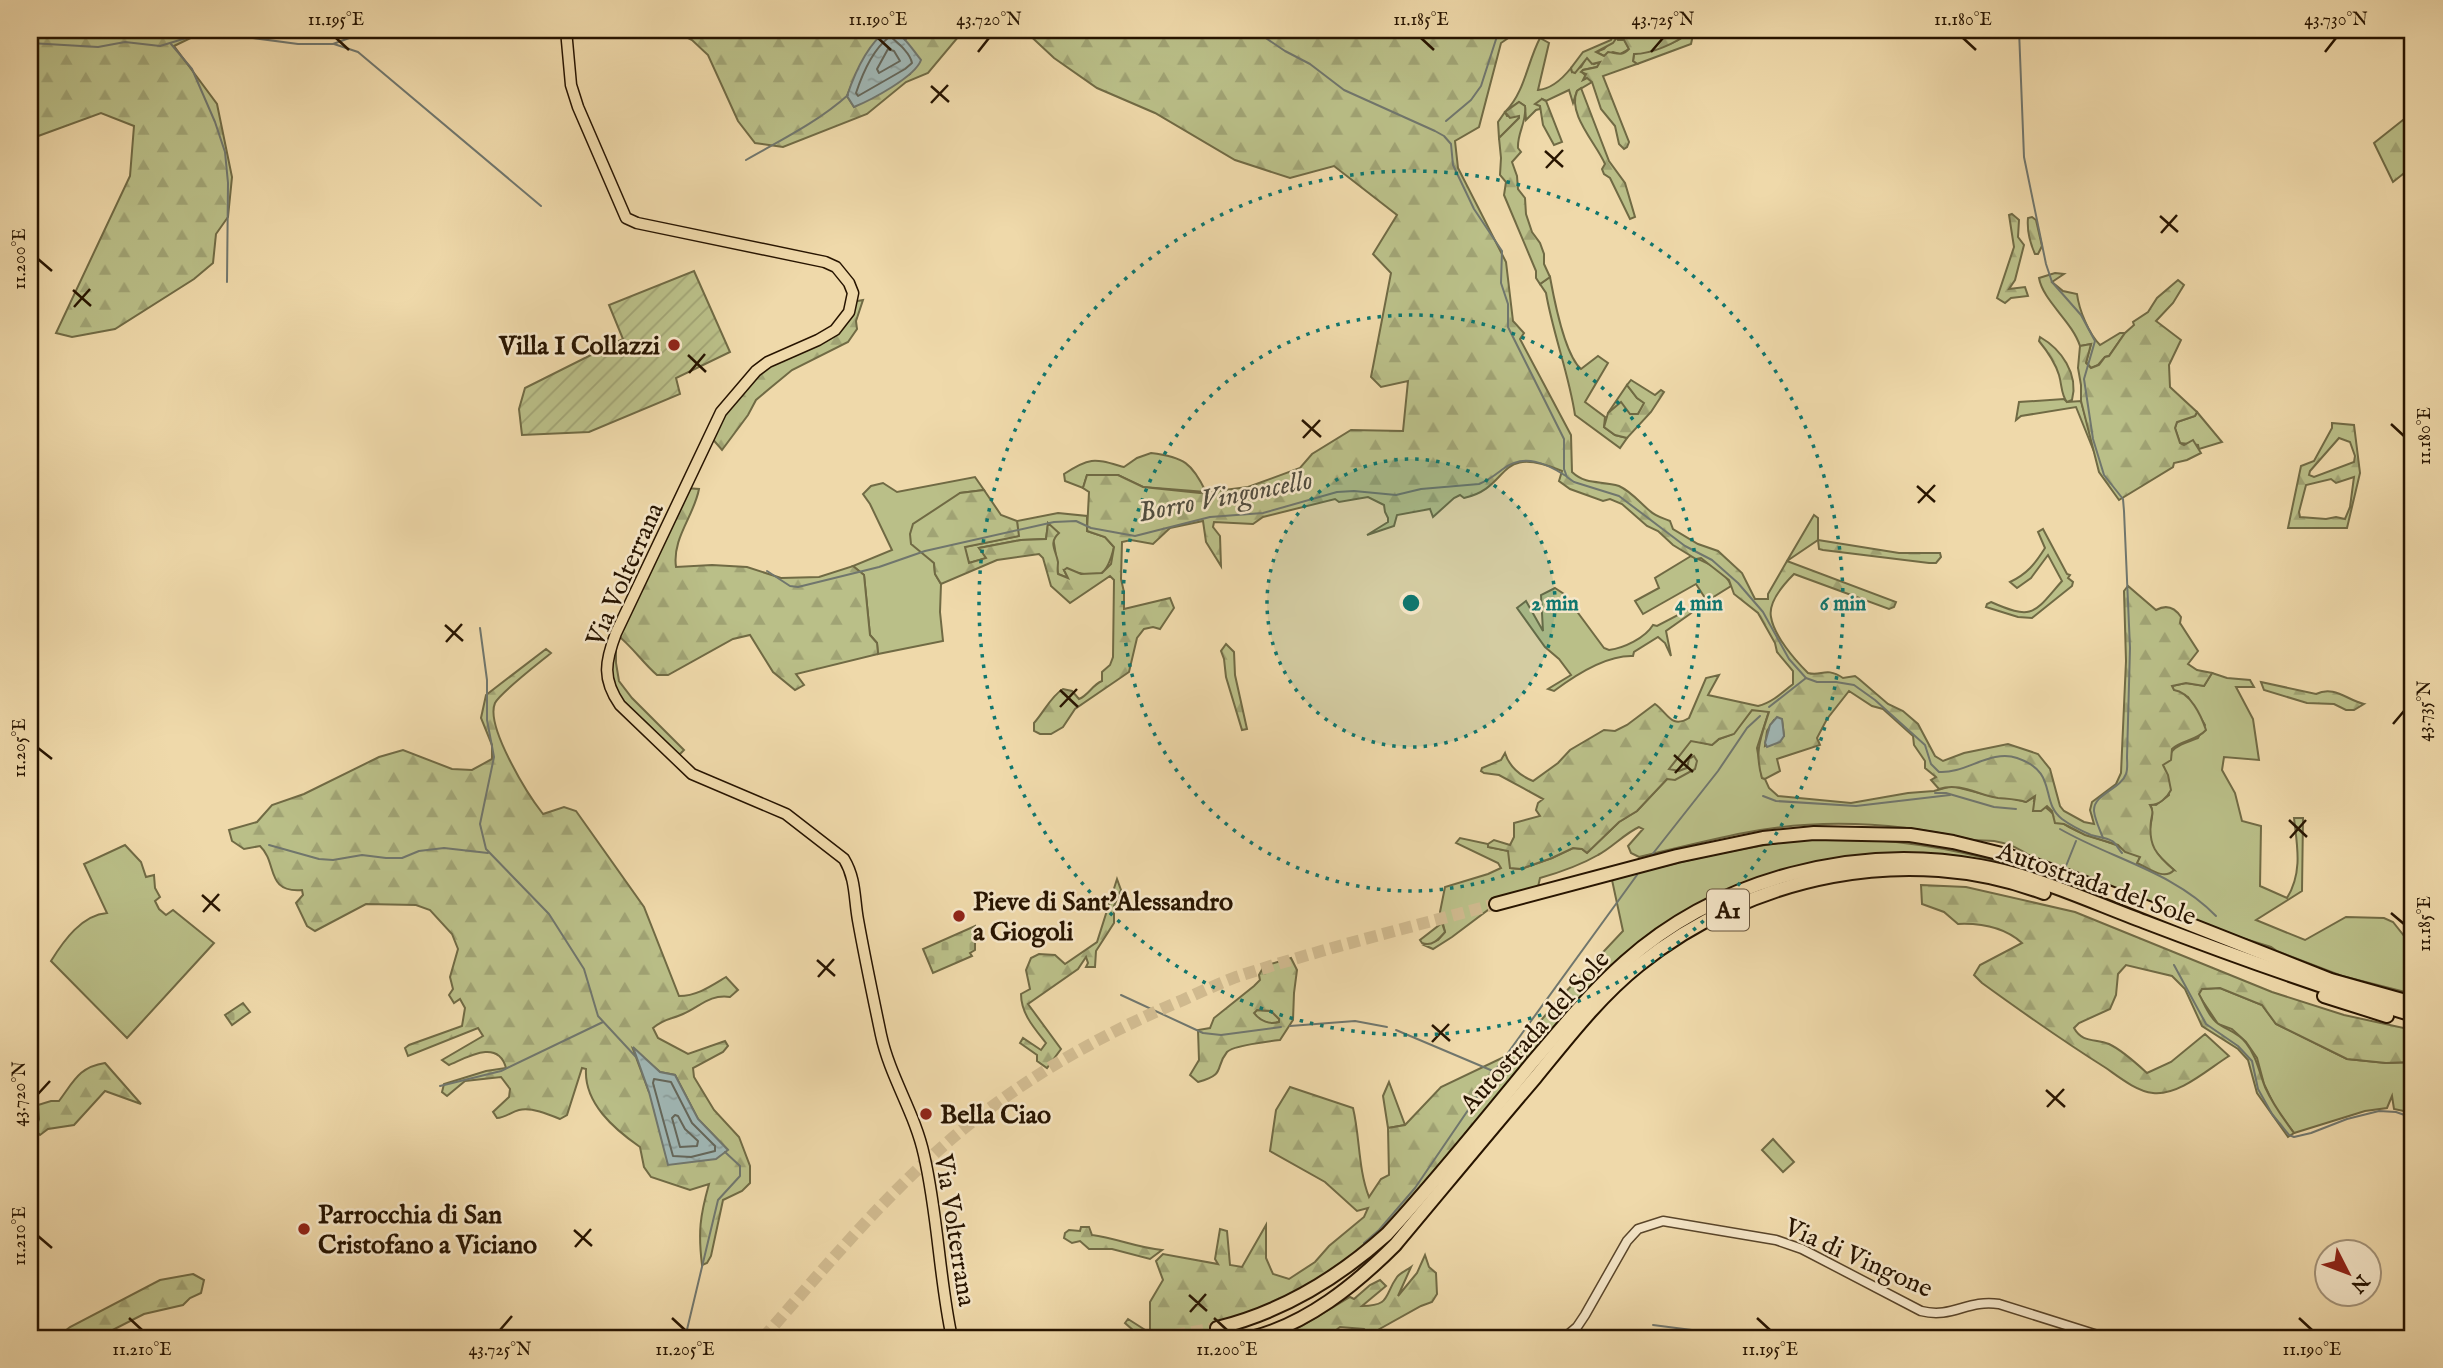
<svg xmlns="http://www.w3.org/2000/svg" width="2443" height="1368" font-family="'IM FELL English',serif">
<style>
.green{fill:#babf88;stroke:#706a44;stroke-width:2}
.forest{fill:url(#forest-firs);stroke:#706a44;stroke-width:2;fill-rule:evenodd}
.cemetery{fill:url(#cemetery-stones);stroke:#706a44;stroke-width:2}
.garden{fill:url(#garden-furrows);stroke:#706a44;stroke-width:2}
.water{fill:url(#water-ripples);stroke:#70766d;stroke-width:2}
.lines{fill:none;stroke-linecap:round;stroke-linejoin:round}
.shore{stroke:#64665a;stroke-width:2}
.stream{stroke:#70766d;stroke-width:2}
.highway-tunnel{stroke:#d1bb90;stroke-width:12;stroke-dasharray:12 6;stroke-linecap:butt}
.minor-casing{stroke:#59452a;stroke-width:11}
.major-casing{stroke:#271400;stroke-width:13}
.highway-casing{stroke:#271400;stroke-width:16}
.minor{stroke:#f5e6c8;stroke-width:8}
.major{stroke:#efd9aa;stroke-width:10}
.highway{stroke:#efd9aa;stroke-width:12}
.ticks{fill:none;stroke:#271400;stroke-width:2.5}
.ring{fill:none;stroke:#0f766e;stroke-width:3.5;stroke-dasharray:3.5 7}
.poi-dot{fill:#8f2418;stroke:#f5e6c8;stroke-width:2.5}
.labels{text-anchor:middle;stroke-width:5;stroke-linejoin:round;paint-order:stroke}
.shield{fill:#f5e6c8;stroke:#65533c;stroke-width:2}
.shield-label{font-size:24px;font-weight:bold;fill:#271400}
.poi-label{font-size:26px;font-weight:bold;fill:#271400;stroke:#f5e6c8;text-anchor:start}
.street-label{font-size:26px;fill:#271400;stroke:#f5e6c8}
.water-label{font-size:28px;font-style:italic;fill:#514d3f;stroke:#f5e6c8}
.centre{fill:#0f766e;stroke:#f5e6c8;stroke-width:3.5}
.ring-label{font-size:21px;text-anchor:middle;font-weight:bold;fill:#0f766e;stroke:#f5e6c8;stroke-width:5;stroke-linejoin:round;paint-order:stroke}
.neatline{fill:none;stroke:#271400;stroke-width:2.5}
.ticks-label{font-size:18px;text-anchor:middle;fill:#271400}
</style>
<defs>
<pattern id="forest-firs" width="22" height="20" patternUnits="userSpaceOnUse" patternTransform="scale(1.75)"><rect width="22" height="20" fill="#babf88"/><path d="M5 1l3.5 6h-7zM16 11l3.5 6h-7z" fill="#a0a374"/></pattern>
<pattern id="cemetery-stones" width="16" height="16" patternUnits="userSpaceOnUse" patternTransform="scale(1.75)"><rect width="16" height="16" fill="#babf88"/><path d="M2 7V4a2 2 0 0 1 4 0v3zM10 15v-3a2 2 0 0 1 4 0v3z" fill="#a0a374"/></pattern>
<pattern id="garden-furrows" width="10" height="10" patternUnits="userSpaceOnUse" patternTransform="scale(1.75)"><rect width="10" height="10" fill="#babf88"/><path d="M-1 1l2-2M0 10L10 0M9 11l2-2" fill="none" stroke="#a0a374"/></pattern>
<pattern id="water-ripples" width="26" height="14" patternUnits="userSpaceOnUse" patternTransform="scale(1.75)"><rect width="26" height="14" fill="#a0b7b5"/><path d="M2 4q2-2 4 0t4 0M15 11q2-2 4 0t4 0" fill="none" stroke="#8a9c9a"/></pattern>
</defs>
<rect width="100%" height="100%" fill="#efd9aa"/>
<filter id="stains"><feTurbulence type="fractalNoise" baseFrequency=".00286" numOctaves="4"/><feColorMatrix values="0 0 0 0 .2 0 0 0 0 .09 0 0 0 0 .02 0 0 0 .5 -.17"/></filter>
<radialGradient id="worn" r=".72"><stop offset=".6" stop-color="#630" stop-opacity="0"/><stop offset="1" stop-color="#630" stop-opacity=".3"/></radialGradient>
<g class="green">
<path d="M1622 30H1625L1617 38 1624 39 1629 49 1620 54 1613 52 1604 56 1596 52 1604 49Z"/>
<path d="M1690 30H1694L1691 44 1637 64 1633 61 1634 54C1650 49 1680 45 1690 30Z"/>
<path d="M1540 38 1549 43 1538 90C1551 89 1563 78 1571 68L1572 72 1581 67 1587 57 1594 64 1602 61 1597 67 1583 70 1582 72 1592 82 1577 91 1573 103 1569 90 1546 101 1542 99 1540 109 1536 110 1526 120 1525 106 1519 102 1506 111C1525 91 1527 63 1540 38Z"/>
<path d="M1505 112 1507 116H1519V118L1499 138 1498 122Z"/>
<path d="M2055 273 2064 274 2052 282 2063 291 2077 294C2079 310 2089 334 2100 345L2120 333H2125L2109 356 2105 357 2098 365 2091 368 2086 362 2091 344 2080 346C2072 321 2043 301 2039 278Z"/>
<path d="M1550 277C1554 299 1565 355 1581 369L1598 356 1608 363 1585 402 1605 417 1604 427 1615 435 1627 438 1620 448 1575 415C1569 374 1553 334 1546 293L1540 284Z"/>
<path d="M1627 385 1637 398 1645 403 1638 414H1630L1615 408 1608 413Z"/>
<path d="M2064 399 2067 402 2081 401 2097 459 2076 407 2021 416 2016 420 2019 402Z"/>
<path d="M2197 412 2222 442 2199 449 2198 445 2180 443 2175 428 2177 422 2195 416Z"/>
<path d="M1151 453C1184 457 1192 463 1206 492L1143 487 1118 475H1087L1083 488 1065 481 1064 474C1091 456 1095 459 1124 467L1137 458Z"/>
<path d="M975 477 984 490 960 493 928 557 934 563 935 574 941 584 940 612 943 641 878 654 877 643 870 635 864 575 853 566 892 550 870 504 863 494 871 486 883 483 897 492Z"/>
<path d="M1058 513 1087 516V531L1105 537 1114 547C1105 584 1097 576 1064 570L1068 578 1058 574C1056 558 1055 538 1048 524L1046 539 1021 540 979 548 987 558 969 563 964 547 1018 536 1017 521Z"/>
<path d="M1814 515 1818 518V540L1787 561Z"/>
<path d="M2043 529 2067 574 2070 575 2068 578 2073 582 2072 586 2032 618 2018 617 1986 607 1987 604 1991 602C2034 621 2034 613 2062 581L2048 555 2031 578 2017 588 2010 582C2027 574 2035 564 2045 548L2038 532Z"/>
<path d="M1691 556C1705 562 1726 570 1731 586L1707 601 1696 584 1643 614 1635 601 1659 588 1655 578Z"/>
<path d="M1555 588 1564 594 1604 648 1609 650C1624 648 1645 638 1653 625L1657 626 1695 606 1698 607 1690 614 1666 631 1671 656 1665 643 1658 637 1634 652 1633 656C1607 655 1574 676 1554 691L1548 689 1571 675 1559 659 1545 647 1517 608 1526 601 1543 631 1541 595Z"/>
<path d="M2212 673 2227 678 2250 680 2254 687H2236L2253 719 2259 760 2224 757 2222 770 2235 793 2242 821 2261 826 2260 886 2287 898C2303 872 2297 845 2294 818H2303L2302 891 2256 920 2305 940 2346 917 2384 918 2393 922 2405 937 2413 938V994L2342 976 2277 951 2271 947 2242 938 2033 858C2022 850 2008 843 1994 841 1987 840 1980 841 1973 840 1896 822 1815 818 1738 834 1705 841 1672 849 1639 857L1631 853 1628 846 1643 829 1639 827C1624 834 1613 847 1598 855 1579 866 1561 872 1540 878L1538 887 1496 904 1452 937 1433 949 1424 945 1438 940 1445 932 1440 912 1445 887 1488 874 1501 868 1498 863 1456 843 1460 838 1488 844V847L1509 851 1511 868 1521 869 1552 858 1573 848 1582 849 1587 853 1619 822 1637 811 1667 779 1687 768 1679 771 1668 770 1691 740 1712 745 1719 739 1733 734 1752 710 1769 711 1757 748 1762 778 1765 779 1769 788 1778 796 1851 803 1908 793 1934 791 1952 786 1995 797H2007L2026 802 2036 796 2034 801C2048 806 2053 815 2064 824 2079 835 2099 838 2116 845 2124 848 2131 854 2140 857L2138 863 2174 870C2166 863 2155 853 2151 844 2145 831 2157 816 2150 804L2156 805 2169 795 2163 765C2174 745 2177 746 2198 738L2205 725 2188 697 2173 690 2172 686 2186 683 2204 686Z"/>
<path d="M1819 838C1885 838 1947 846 2010 865L2009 869 1836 861 1677 921 1530 1061 1512 1055 1559 999 1623 931 1612 880C1680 861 1748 845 1819 838Z"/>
<path d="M125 845 141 862 146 877 154 875 155 888 160 897 155 901 159 909 166 915 173 910 214 943 127 1038 51 961C64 940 82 915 107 913L84 864Z"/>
<path d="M2220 988 2262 1005 2276 1024 2347 1059 2386 1063 2413 1062V1113L2394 1109 2392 1096 2387 1108 2365 1111 2294 1133 2275 1107 2264 1084 2257 1058 2246 1042 2232 1029 2218 1024 2198 994 2202 989Z"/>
<path d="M1257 1010 1271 1011 1279 1019V1022C1269 1025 1260 1021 1254 1013Z"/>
<path d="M1389 1082 1405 1125 1388 1128 1383 1096Z"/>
<path d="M1773 1139 1794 1162 1783 1172 1762 1150Z"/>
</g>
<g class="forest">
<path d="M30 30H236L226 35 203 32 174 46 217 104 232 177 228 217 216 234 213 263 194 279 115 329 72 337 56 333 130 176 134 126 101 113 30 139Z"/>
<path d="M672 30H887C868 46 856 72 847 96L854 107 910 74 897 32 891 30H964L928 73 906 82 867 114 783 147 755 143 738 121 708 55 692 40Z"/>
<path d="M1024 30H1520L1501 43 1479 127 1455 141 1458 168 1506 262 1513 321 1524 333 1520 339 1571 435 1572 472C1587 486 1602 480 1619 486 1632 492 1640 503 1650 511 1655 516 1663 518 1670 521L1673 529 1698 544 1718 551 1742 573 1755 599H1768V594L1787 561 1896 602 1894 607 1889 609 1794 574C1784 584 1768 602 1771 617 1774 636 1795 660 1808 673 1822 677 1825 666 1843 678L1855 676 1859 679 1888 704 1903 711 1918 724 1935 756 1943 761 1964 753 2008 744 2038 754 2050 769 2060 806 2064 811 2084 822 2094 824 2090 810 2092 802 2116 784 2121 773 2126 661 2124 591 2128 586 2156 610C2167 604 2175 608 2181 617L2180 623 2198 651 2188 664 2197 670 2212 673 2204 686 2186 683 2172 686 2174 690C2190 692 2201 715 2206 730 2196 741 2182 740 2172 749L2171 760 2163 765 2168 775 2171 790C2167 798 2159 805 2150 805 2154 812 2152 814 2151 821 2148 845 2156 855 2174 870 2164 881 2149 868 2137 863L2140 857 2125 852 2118 845 2085 835 2064 824 2055 823 2052 811 2047 806 2041 811H2033L2035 796 2026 802C2016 799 2008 799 1998 798 1978 795 1960 782 1939 789L1931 780 1936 777 1925 768V761L1914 745 1913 736 1883 709 1872 706 1849 691 1827 719 1817 738 1820 745 1777 759 1780 771 1765 779 1762 778C1754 751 1761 737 1769 712L1752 710 1734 734 1719 739 1712 745 1691 741 1669 769 1679 771 1687 768 1689 759 1694 756 1697 761 1695 769 1675 780 1667 779 1637 811 1619 822 1587 853 1582 849 1573 848 1552 858 1521 869 1510 868 1508 851 1488 847V844L1494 840 1510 845 1514 837V823L1540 816 1536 810 1538 803 1543 799 1499 775 1484 773 1481 771 1482 768 1501 760 1505 753C1509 766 1520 776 1533 781L1558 763 1570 750 1604 730 1615 731 1627 725 1655 704C1668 713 1671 729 1689 718L1706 678 1719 675 1708 695 1758 706C1771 703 1782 693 1793 684V671L1777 652 1775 643 1758 613 1734 594 1729 580 1701 558 1696 559 1673 545 1658 531 1647 526 1622 504 1610 499 1603 501 1570 489 1559 481 1562 471C1494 443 1513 487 1464 498L1460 495 1454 498 1433 517 1430 509 1397 515 1394 526 1367 535 1388 522V518L1385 512 1384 505 1368 497 1339 502 1335 499 1263 517 1253 524 1214 522 1213 527 1220 536 1221 566 1206 542 1203 521 1170 528 1153 544 1131 540 1122 542 1121 579 1124 592V609L1170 598 1174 608 1160 629 1153 627 1144 629 1137 638 1129 672 1075 709 1063 727 1051 734H1040L1034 731V723C1044 712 1051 696 1063 689L1072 691 1079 699C1089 695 1092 685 1102 681V672L1110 665 1113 657 1114 580 1110 576 1070 603 1051 586 1043 558 1039 554 997 560 941 584 935 574 934 563 911 544 910 534 913 524 960 493 984 490 1001 515 1017 521 1019 536 965 547 969 563 986 558 979 548 1021 540 1046 539 1048 523 1059 533C1048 543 1056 550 1058 562 1058 566 1057 570 1058 574L1068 578 1064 570 1067 568 1081 574 1102 573 1111 564 1114 547 1105 537 1087 531 1089 492 1083 488 1087 475H1118L1143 487 1200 493 1248 487 1300 468 1312 454 1351 430 1403 431 1408 381 1381 387 1371 377 1391 273 1373 254 1397 215 1334 166 1290 178 1235 160 1155 113 1097 88 1054 58ZM1774 720H1782L1784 736 1765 746 1767 731Z"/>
<path d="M1614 30H1622L1613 43 1596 52 1604 56 1608 52C1617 53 1621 57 1629 49L1624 40H1618L1617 37 1625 30H1674L1675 32 1690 30V32C1676 43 1652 54 1634 54L1633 61 1637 64 1603 76 1629 142 1627 147 1624 149 1619 144 1615 126 1601 109 1592 82 1587 78 1583 80 1586 74 1581 72 1583 70 1597 67 1600 62 1592 64 1587 58 1575 73 1572 72 1571 68 1583 52 1611 40Z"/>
<path d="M1581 88 1609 161 1625 183 1635 217 1630 219 1610 178 1604 174 1602 169 1605 164C1596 143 1567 114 1577 91Z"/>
<path d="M1542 99 1546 101 1562 142 1554 145 1543 125 1540 106 1535 104Z"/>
<path d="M1519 102 1525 106C1527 122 1517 133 1518 148L1521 152 1512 162 1517 176 1518 189 1525 198 1526 214 1532 232 1540 243 1544 254V264L1550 277 1540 284 1536 278V271L1504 195 1506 182 1500 175 1501 158 1499 138 1519 118V116L1510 118 1505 112Z"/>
<path d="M2413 112V166L2393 182 2374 143Z"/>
<path d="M2012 214 2019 220 2018 237 2024 245 2015 280 2009 289 2025 287 2028 296 2011 298 2005 303 1997 298 2014 247 2009 215Z"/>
<path d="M2032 217 2036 220 2042 246 2038 254H2035C2030 243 2027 229 2028 218Z"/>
<path d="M2178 280 2184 285 2173 303 2156 321 2181 340 2169 365 2170 387 2197 412 2195 416 2177 422 2175 428 2180 443 2184 445 2193 440 2201 453 2187 460 2174 463 2173 467 2119 500 2099 472 2081 401V385L2078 368 2080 346 2091 344 2086 363 2091 368 2099 365 2105 357 2109 356 2125 333 2134 325 2133 322 2148 312 2157 298Z"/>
<path d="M863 300 856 321 857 329 848 342 792 370 769 389 756 400 748 415 722 450 710 436 721 412 756 371 835 330 852 302Z"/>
<path d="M2040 337C2061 349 2079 374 2072 400L2067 402C2061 395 2062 385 2059 375 2055 362 2048 352 2039 341Z"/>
<path d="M1631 380 1655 395 1661 390 1664 392 1651 412 1627 438 1615 435 1604 427 1608 413 1621 402 1630 414H1638L1644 403 1637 398 1627 385Z"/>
<path d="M2332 423 2354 425 2360 473 2347 528H2288L2301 466 2314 461 2332 428ZM2339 438 2350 442 2355 456 2354 462 2314 477 2309 475 2310 471ZM2354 477 2350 507 2345 519 2336 517 2326 519 2300 517 2299 512 2306 485 2331 479 2336 483Z"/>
<path d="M685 488 699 489C694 516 672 538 676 567L712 565 747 567 781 578 819 577 853 566 864 575 870 635 877 643 878 654 796 674 804 685 795 690 773 672 750 635 733 639 668 675H657C642 662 632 646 616 634V663L619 681 632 698 684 750 674 760 641 728 620 705 612 692 607 679V663L616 633Z"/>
<path d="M1818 540 1899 553H1940L1941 557 1936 563H1929L1823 550 1819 549Z"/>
<path d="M1226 644 1234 652 1235 675 1247 729 1242 730 1226 677 1224 659 1221 651Z"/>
<path d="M546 649 551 653C539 663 501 692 495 703 485 726 528 795 543 814L564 807 576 811 644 907 679 996C697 996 711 986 726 977L738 990 730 997C709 994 700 1007 683 1014 670 1020 665 1018 653 1028L658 1038 688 1054 725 1041 728 1046 723 1052 693 1068 694 1077 714 1110 739 1137 750 1166V1183L742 1191 723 1200 711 1256 707 1263 702 1265C698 1232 700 1216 709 1184L690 1190 651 1177 644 1167 640 1147C614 1129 584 1103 586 1069L582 1068 567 1115 560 1119C548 1114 531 1107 519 1110 511 1112 505 1118 497 1118L493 1112 509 1097 510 1089 501 1077 465 1081 447 1096 442 1092 444 1084 486 1071 506 1068C498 1038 466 1058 449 1065L442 1060 483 1036 478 1028 408 1056 405 1048 409 1045 462 1026 465 1008 460 999 454 1003 449 995 453 989 450 977 458 949 452 934 430 910 416 905 366 904 315 931 307 926 296 903 303 895 302 890C265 893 278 863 260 846L244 849 232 841 229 830 257 822 272 805 304 794 379 757 403 750 452 769 472 770 492 759V745L481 718 486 695ZM633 1049 660 1072 675 1075 698 1119 728 1150 649 1092Z"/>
<path d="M2261 682 2316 694C2334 685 2347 700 2364 704L2354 710H2346L2334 704 2307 703 2264 690Z"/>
<path d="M1117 879 1121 890 1114 906V923L1096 951 1095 967H1086L1088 963 1086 957 1078 969 1028 1004 1061 1049 1047 1068 1037 1061V1055L1020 1043 1023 1038 1041 1050 1046 1043C1035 1029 1021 1014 1021 994L1030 989 1026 970 1031 958 1039 954 1055 955 1065 964 1097 942Z"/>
<path d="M1921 885 1966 887 2075 912 2272 992 2344 1015 2413 1030V1062L2386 1063 2347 1059 2276 1024 2262 1005 2220 988 2202 989 2199 994C2204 1003 2208 1015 2216 1022 2225 1030 2237 1031 2246 1043 2257 1057 2259 1072 2265 1087 2273 1105 2283 1118 2294 1133L2288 1137 2257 1093 2248 1060 2238 1049 2202 1026 2185 989 2172 976 2126 965 2118 974 2116 995 2110 1009 2079 1023 2074 1028C2083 1044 2096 1038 2109 1044 2122 1050 2136 1063 2147 1073L2171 1062 2205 1034 2229 1056C2208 1069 2179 1096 2153 1093 2136 1091 2119 1077 2106 1068 2063 1041 2022 1012 1982 983L1974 975 1980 965 2022 943C2004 927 1982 923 1958 924L1944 912 1922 904Z"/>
<path d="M1442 923 1445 932C1439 939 1432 947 1422 943L1420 940Z"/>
<path d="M1291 958 1297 970 1294 993 1293 1020 1280 1040C1270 1041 1232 1046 1227 1052 1214 1068 1227 1074 1198 1082L1190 1075 1199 1060 1198 1030 1210 1028 1214 1018 1254 986 1260 980 1259 975 1264 966ZM1257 1010 1271 1011 1279 1019V1022C1270 1025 1260 1021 1254 1013Z"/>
<path d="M1523 1053 1530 1061 1402 1213 1351 1260 1277 1304 1213 1326 1217 1338H1142L1125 1323 1128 1319 1150 1333V1302L1163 1280 1156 1261 1163 1254 1218 1264 1215 1259 1220 1229 1227 1231 1230 1265 1242 1267 1266 1225V1258L1273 1274 1289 1279 1315 1262 1329 1246 1364 1217 1368 1208 1357 1211 1325 1182 1270 1151 1276 1110 1290 1087 1353 1108C1360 1137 1358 1169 1369 1197L1381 1179 1389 1175 1388 1128 1405 1125 1441 1087 1506 1056Z"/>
<path d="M105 1063 141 1104 105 1091 74 1125 48 1129 40 1135 35 1130 39 1119 38 1105 51 1101H59C74 1081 79 1067 105 1063Z"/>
<path d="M1081 1227H1089L1092 1235C1116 1238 1138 1248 1162 1250L1150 1259 1112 1249H1089L1080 1241 1072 1243 1064 1238 1065 1233 1069 1230 1080 1231Z"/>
<path d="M1425 1255 1429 1267 1436 1273 1437 1294 1432 1302 1421 1306 1376 1331V1338L1371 1337 1364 1329 1340 1327 1326 1338H1276L1303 1325 1350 1297 1354 1299 1370 1285 1380 1280 1386 1286 1362 1306C1391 1306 1384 1295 1397 1277 1400 1273 1407 1270 1411 1267L1398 1296 1417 1273Z"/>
<path d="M193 1274 204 1280 201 1293 190 1298 183 1305 144 1314 97 1338H56L70 1327 160 1280Z"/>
</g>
<g class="cemetery">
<path d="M975 926V950L970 953 972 956 933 973 923 949Z"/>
<path d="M243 1003 250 1012 232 1025 225 1015Z"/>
</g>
<path class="garden" d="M694 271 730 352 676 378 680 394 589 432 522 435 519 409 525 388 623 339 609 305Z"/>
<g class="water">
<path d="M887 30C903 32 911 48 921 60 915 77 871 100 854 107L847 96C855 72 867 45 887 30Z"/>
<path d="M1777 717 1782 719 1784 736 1780 742 1767 747 1765 743 1770 725Z"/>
<path d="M633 1047 660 1072 675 1075 698 1119 728 1150 716 1159 668 1165 649 1092Z"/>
</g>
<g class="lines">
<g class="shore">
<path d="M888 38H892C899 44 910 53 912 63L905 69 858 96 856 93C862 75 873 50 888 38Z"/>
<path d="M888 49 894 51 900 61 879 73 877 69Z"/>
<path d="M654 1079 671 1082 692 1123 715 1146V1151L691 1157 673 1156 653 1083Z"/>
<path d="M675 1115 678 1116 685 1129 698 1141 697 1146 680 1147 672 1118Z"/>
</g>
<g class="stream">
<path d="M1254 30 1285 51 1310 64 1344 90 1435 131 1444 136 1451 144 1453 165 1474 209 1502 251 1501 283 1508 304V327L1564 439V469L1567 477 1574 482 1619 496 1685 546 1712 560 1738 583 1763 612 1789 659 1806 678 1817 682H1836L1854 685 1875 700 1925 745 1931 764 1939 772C1965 774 1991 749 2017 758 2059 772 2039 801 2062 819 2070 825 2082 831 2091 835 2097 837 2106 837 2112 841 2116 843 2119 850 2122 853"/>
<path d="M2019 30 2024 157 2046 264 2052 282 2081 315 2095 341 2084 379 2093 439 2104 475 2123 499 2124 511 2130 648 2127 757C2127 762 2128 769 2126 774 2121 789 2093 794 2094 811 2095 820 2100 830 2103 838"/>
<path d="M905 40 914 30"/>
<path d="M30 43 98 47 125 42 160 46 193 36H203L253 38 298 44H333L371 30"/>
<path d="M171 44 192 69 215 122 225 152 228 183 227 282"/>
<path d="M334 44 358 52 541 206"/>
<path d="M1446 121 1471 100 1481 86 1499 30"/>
<path d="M746 160C781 140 818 122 848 95"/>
<path d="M767 571 790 586 798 587 879 567 925 551 1054 522 1076 521 1091 528 1135 536 1210 517 1263 513 1337 492 1354 491 1396 495 1421 489 1479 484C1489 480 1495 475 1503 469 1524 453 1546 463 1566 476"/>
<path d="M480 628 487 680V720L494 757 480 824 486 849 549 914 584 969 598 1016 636 1057"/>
<path d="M1769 707 1806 678"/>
<path d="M1935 793H1946L1994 807 2016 809"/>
<path d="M1763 796 1776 801 1856 806 1950 795"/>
<path d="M2060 829C2112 859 2174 872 2216 916"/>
<path d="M269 845 319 859 333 860 362 855 386 858H402L419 851 444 848 488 853"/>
<path d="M1651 856 1718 771 1747 728 1760 716"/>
<path d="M2066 866 2076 841"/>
<path d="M2174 965 2206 1024 2238 1046 2252 1061 2258 1089 2272 1114 2289 1135 2294 1137 2311 1133 2347 1119 2379 1111 2396 1112 2413 1118"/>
<path d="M1121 995 1203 1033 1221 1035 1281 1027"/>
<path d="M1290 1026 1355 1021 1387 1027"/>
<path d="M1396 1030 1493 1071"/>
<path d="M440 1086 501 1071 603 1022"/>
<path d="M1364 1243 1379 1230 1415 1188 1494 1072 1637 875"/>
<path d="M1653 1325 1754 1338"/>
<path d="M685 1338 718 1200 740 1176V1166L725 1152"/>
</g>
<g class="highway-tunnel">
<path d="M763 1338C829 1263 897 1180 977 1118 1040 1069 1109 1031 1183 1000 1200 992 1218 984 1236 977 1322 949 1410 927 1496 904"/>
<path d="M1156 1338 1217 1328"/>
</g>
<defs>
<path id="minor" d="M1564 1338 1577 1327 1585 1315 1627 1241 1638 1229 1663 1221 1776 1240 1802 1249 1921 1311C1953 1319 1967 1299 1999 1304L2107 1338"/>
<path id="major" d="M566 30 571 85 578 107 626 218 637 223 825 262 836 267 849 283 853 293 849 312 835 330 818 340 768 362 756 371 721 412 616 633C605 662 602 679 620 705L692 774 786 814 844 859C856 879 854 898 858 920 865 959 873 997 881 1035 890 1077 915 1113 924 1155 938 1215 939 1278 952 1338"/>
<g id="highway">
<path d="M1496 904 1677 856 1763 838 1814 833 1910 835 1953 842 2010 856 2070 877 2331 980 2413 1003"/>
<path d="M2324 996 2387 1016"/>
<path d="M1217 1328C1282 1312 1337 1279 1387 1234 1437 1180 1484 1121 1531 1064 1561 1029 1590 993 1625 962 1719 878 1857 843 1980 866 2037 876 2091 902 2145 922 2234 956 2322 988 2413 1015"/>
<path d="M1251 1338C1307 1324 1355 1285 1395 1245 1442 1189 1488 1133 1535 1078 1567 1039 1599 997 1639 965 1751 875 1908 842 2044 893"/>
</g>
</defs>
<use href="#minor" class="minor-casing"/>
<use href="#major" class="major-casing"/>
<use href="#highway" class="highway-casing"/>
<use href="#minor" class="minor"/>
<use href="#major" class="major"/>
<use href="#highway" class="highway"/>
</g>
<path class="ticks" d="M336 38 349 50M878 38 891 50M1421 38 1434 50M1963 38 1976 50M978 52 989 38M1651 52 1663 38M2325 52 2336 38M931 86 949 102M931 103 948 85M1545 151 1563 167M1546 168 1563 150M2160 216 2178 232M2161 233 2177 215M38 259 52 271M73 290 91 306M74 307 90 289M688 355 706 372M689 373 705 354M1302 420 1321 437M2391 424 2404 436M1303 438 1320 420M1917 486 1935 502M1918 503 1935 485M445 625 463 641M446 642 462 624M1060 690 1078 707M1060 707 1077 689M2393 724 2404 711M38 748 52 759M1674 755 1693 772M1675 773 1692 754M2289 820 2307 837M2290 838 2306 820M202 895 220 911M203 912 219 894M2391 913 2404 924M817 960 835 976M818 977 834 959M1432 1025 1450 1041M1432 1042 1449 1024M2046 1090 2065 1107M38 1094 50 1081M2047 1107 2064 1089M574 1230 592 1246M38 1236 52 1248M575 1247 591 1229M1189 1295 1207 1311M1190 1312 1206 1294M129 1318 142 1330M672 1318 685 1330M1214 1318 1227 1330M1757 1318 1770 1330M2299 1318 2312 1330M500 1330 512 1316"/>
<circle cx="1411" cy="603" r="144" fill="#0f766e" fill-opacity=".12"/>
<g class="ring">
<circle cx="1411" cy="603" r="144"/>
<circle cx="1411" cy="603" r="288"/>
<circle cx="1411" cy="603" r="432"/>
</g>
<g class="poi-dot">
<circle cx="674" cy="345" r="7"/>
<circle cx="959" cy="916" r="7"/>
<circle cx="926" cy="1114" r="7"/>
<circle cx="304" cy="1229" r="7"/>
</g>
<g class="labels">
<rect class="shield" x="1707" y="889.5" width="42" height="41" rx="5"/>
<g class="shield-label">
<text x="1728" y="918">A1</text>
</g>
<g class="poi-label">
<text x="660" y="354" text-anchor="end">Villa I Collazzi</text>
<text x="973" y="910">Pieve di Sant'Alessandro<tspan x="973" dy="30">a Giogoli</tspan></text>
<text x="940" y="1123">Bella Ciao</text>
<text x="318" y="1223">Parrocchia di San<tspan x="318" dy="30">Cristofano a Viciano</tspan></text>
</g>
<g class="street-label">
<text transform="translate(624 574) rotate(-66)" y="9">Via Volterrana</text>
<text transform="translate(2097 883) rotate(19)" y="9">Autostrada del Sole</text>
<text transform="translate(1534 1031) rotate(-48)" y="9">Autostrada del Sole</text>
<text transform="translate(956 1230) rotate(81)" y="9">Via Volterrana</text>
<text transform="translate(1859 1257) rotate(24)" y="9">Via di Vingone</text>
</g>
<g class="water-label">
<text transform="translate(1225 495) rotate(-11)" y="10">Borro Vingoncello</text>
</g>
</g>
<circle cx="1411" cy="603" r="10" class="centre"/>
<g class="ring-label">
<text x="1555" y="610">2 min</text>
<text x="1699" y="610">4 min</text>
<text x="1843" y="610">6 min</text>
</g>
<rect width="2443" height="1368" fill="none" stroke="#efd9aa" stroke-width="77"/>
<g transform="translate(2348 1273) rotate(132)"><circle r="33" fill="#f5e6c8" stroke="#a39278" stroke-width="2"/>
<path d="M0-5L12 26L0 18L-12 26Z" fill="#8f2418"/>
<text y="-10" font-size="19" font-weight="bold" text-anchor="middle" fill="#271400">N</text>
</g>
<rect x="38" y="38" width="2366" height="1292" class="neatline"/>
<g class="ticks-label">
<text x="336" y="25">11.195°E</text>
<text x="878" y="25">11.190°E</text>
<text x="989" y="25">43.720°N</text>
<text x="1421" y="25">11.185°E</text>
<text x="1663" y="25">43.725°N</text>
<text x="1963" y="25">11.180°E</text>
<text x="2336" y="25">43.730°N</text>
<text transform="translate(19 259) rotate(-90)" y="6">11.200°E</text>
<text transform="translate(2424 436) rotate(-90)" y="6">11.180°E</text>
<text transform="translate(2424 711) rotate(-90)" y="6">43.735°N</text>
<text transform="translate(19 748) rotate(-90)" y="6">11.205°E</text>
<text transform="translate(2424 924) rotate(-90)" y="6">11.185°E</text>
<text transform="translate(19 1094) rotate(-90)" y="6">43.720°N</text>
<text transform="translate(19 1236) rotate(-90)" y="6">11.210°E</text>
<text x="142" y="1355">11.210°E</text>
<text x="500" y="1355">43.725°N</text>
<text x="685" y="1355">11.205°E</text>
<text x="1227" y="1355">11.200°E</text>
<text x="1770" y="1355">11.195°E</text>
<text x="2312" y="1355">11.190°E</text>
</g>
<rect width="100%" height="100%" filter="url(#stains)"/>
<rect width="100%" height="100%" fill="url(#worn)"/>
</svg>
